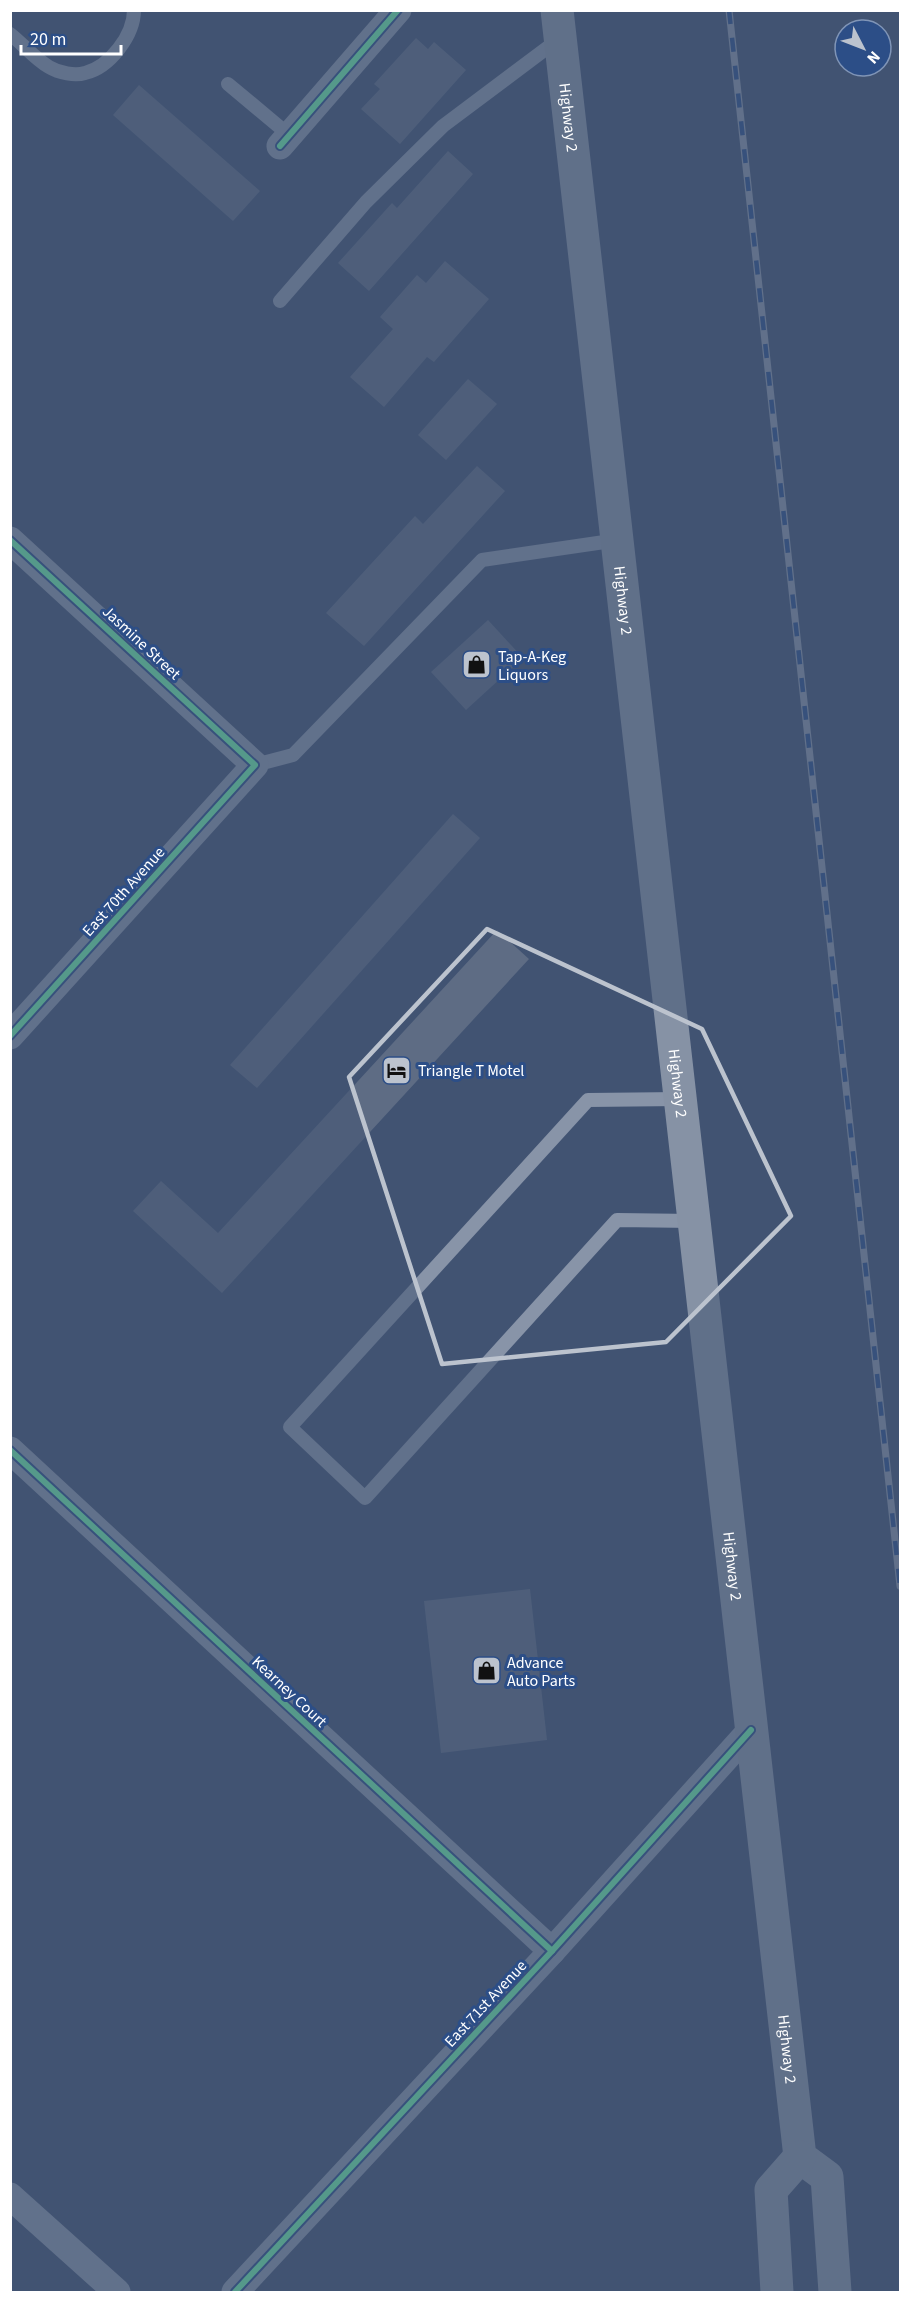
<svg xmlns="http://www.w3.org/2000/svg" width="911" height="2303" font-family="'Source Sans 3',sans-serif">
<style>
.building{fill:#5e6c84}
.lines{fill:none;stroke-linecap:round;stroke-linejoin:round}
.service{stroke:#8894a8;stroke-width:14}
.minor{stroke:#8894a8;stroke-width:27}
.primary{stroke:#8692a5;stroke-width:33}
.rail-casing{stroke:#8793a6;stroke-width:7}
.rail{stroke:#2c4e87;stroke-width:4.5;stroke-dasharray:14;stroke-linecap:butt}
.cycleway-casing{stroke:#2c4e87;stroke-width:10}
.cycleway{stroke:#6deda7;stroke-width:6}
.marked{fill:none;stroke:#bcc3ce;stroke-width:4.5;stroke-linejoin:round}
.labels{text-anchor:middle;stroke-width:6;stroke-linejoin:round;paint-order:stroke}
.street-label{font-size:16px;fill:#fff;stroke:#2c4e87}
.poi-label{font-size:16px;fill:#fff;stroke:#2c4e87;text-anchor:start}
</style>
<rect width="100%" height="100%" fill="#415372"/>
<g class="building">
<path d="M416 38 428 49 434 42 466 70 400 144 361 109 380 89 374 84Z"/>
<path d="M139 85 260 191 233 221 113 115Z"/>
<path d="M448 151 473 174 369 291 338 263 392 203 397 208Z"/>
<path d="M445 261 489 299 434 362 427 357 384 407 350 377 393 329 380 317 417 275 426 283Z"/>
<path d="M468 379 497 404 446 460 418 435Z"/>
<path d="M477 466 505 491 364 646 326 613 415 516 423 524Z"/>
<path d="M488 620 523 658 466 710 431 672Z"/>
<path d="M453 814 480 838 257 1088 230 1065Z"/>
<path d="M497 930 529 959 222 1293 133 1211 161 1181 218 1233Z"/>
<path d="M530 1589 547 1740 441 1753 424 1601Z"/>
</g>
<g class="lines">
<g class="service">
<path d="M10 34C23 44 35 59 49 67 59 73 75 76 85 73 110 67 134 35 134 10"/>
<path d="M228 84 289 135"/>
<path d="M280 301 366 202 443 126 559 39"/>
<path d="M255 765 293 755 482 560 618 540"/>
<path d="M680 1099 588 1100 290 1427 365 1498 617 1220 694 1221"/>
</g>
<g class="minor">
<path d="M280 146 398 10"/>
<path d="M10 540 255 765 10 1036"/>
<path d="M10 1450 552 1951"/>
<path d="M10 2196 117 2292"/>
<path d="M235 2292 552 1951 751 1730"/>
</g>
<g class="primary">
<path id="s1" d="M557 10 800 2157 827 2177 835 2292"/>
<path d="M777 2292 771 2190 800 2157"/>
</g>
<defs>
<path id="rail" d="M729 10 900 1586"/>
</defs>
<use href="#rail" class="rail-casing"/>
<use href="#rail" class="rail"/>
<defs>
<g id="cycleway">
<path d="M280 146 398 10"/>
<path d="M10 540 255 765 10 1036"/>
<path d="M10 1450 552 1951"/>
<path d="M235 2292 552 1951 751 1730"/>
</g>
</defs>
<use href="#cycleway" class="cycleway-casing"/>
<use href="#cycleway" class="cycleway"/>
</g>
<path d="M0 0H911V2303H0ZM487 929 702 1029 791 1216 666 1342 442 1364 349 1077Z" fill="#415372" fill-opacity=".55" fill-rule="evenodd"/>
<path class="marked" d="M487 929 702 1029 791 1216 666 1342 442 1364 349 1077Z"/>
<defs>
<symbol id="shop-square" viewBox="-11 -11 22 22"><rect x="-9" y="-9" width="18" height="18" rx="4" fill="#bcc3ce" stroke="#2c4e87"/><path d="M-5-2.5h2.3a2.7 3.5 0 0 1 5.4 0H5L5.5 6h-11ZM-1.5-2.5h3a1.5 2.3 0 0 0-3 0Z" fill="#111"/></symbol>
<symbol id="hotel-square" viewBox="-11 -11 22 22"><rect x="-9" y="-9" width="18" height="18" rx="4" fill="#bcc3ce" stroke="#2c4e87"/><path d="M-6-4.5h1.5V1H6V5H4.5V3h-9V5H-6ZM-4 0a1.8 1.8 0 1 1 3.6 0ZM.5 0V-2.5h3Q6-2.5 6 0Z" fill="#111"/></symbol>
</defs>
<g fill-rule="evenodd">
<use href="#shop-square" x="460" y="648" width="33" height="33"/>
<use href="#hotel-square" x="380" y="1054" width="33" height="33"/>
<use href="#shop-square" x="470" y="1654" width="33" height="33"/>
</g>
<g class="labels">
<g class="street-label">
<text dy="6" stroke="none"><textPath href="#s1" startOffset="108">Highway 2</textPath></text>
<text dy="6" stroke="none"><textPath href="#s1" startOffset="594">Highway 2</textPath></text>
<text transform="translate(142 642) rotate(43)" y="6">Jasmine Street</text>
<text transform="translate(123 891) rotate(-48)" y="6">East 70th Avenue</text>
<text dy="6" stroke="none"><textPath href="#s1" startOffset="1080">Highway 2</textPath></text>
<text dy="6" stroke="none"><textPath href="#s1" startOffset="1566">Highway 2</textPath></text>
<text transform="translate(290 1691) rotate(43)" y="6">Kearney Court</text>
<text transform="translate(485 2003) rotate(-47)" y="6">East 71st Avenue</text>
<text dy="6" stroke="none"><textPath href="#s1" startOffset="2052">Highway 2</textPath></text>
</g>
<g class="poi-label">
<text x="498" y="662">Tap-A-Keg<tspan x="498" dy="18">Liquors</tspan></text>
<text x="418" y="1076">Triangle T Motel</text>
<text x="507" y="1668">Advance<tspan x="507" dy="18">Auto Parts</tspan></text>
</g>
</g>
<rect width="911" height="2303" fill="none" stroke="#ffffff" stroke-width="24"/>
<g transform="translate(863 48) rotate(132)"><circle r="28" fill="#2c4e87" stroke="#8095b7" stroke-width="1.5"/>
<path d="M0-4.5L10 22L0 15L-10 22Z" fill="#bcc3ce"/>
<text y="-9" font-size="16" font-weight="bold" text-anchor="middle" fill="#ffffff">N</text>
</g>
<path d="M21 45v9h100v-9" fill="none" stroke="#ffffff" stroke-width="3"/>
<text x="30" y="45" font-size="18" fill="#ffffff" stroke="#2c4e87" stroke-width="4.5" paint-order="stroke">20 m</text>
</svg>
